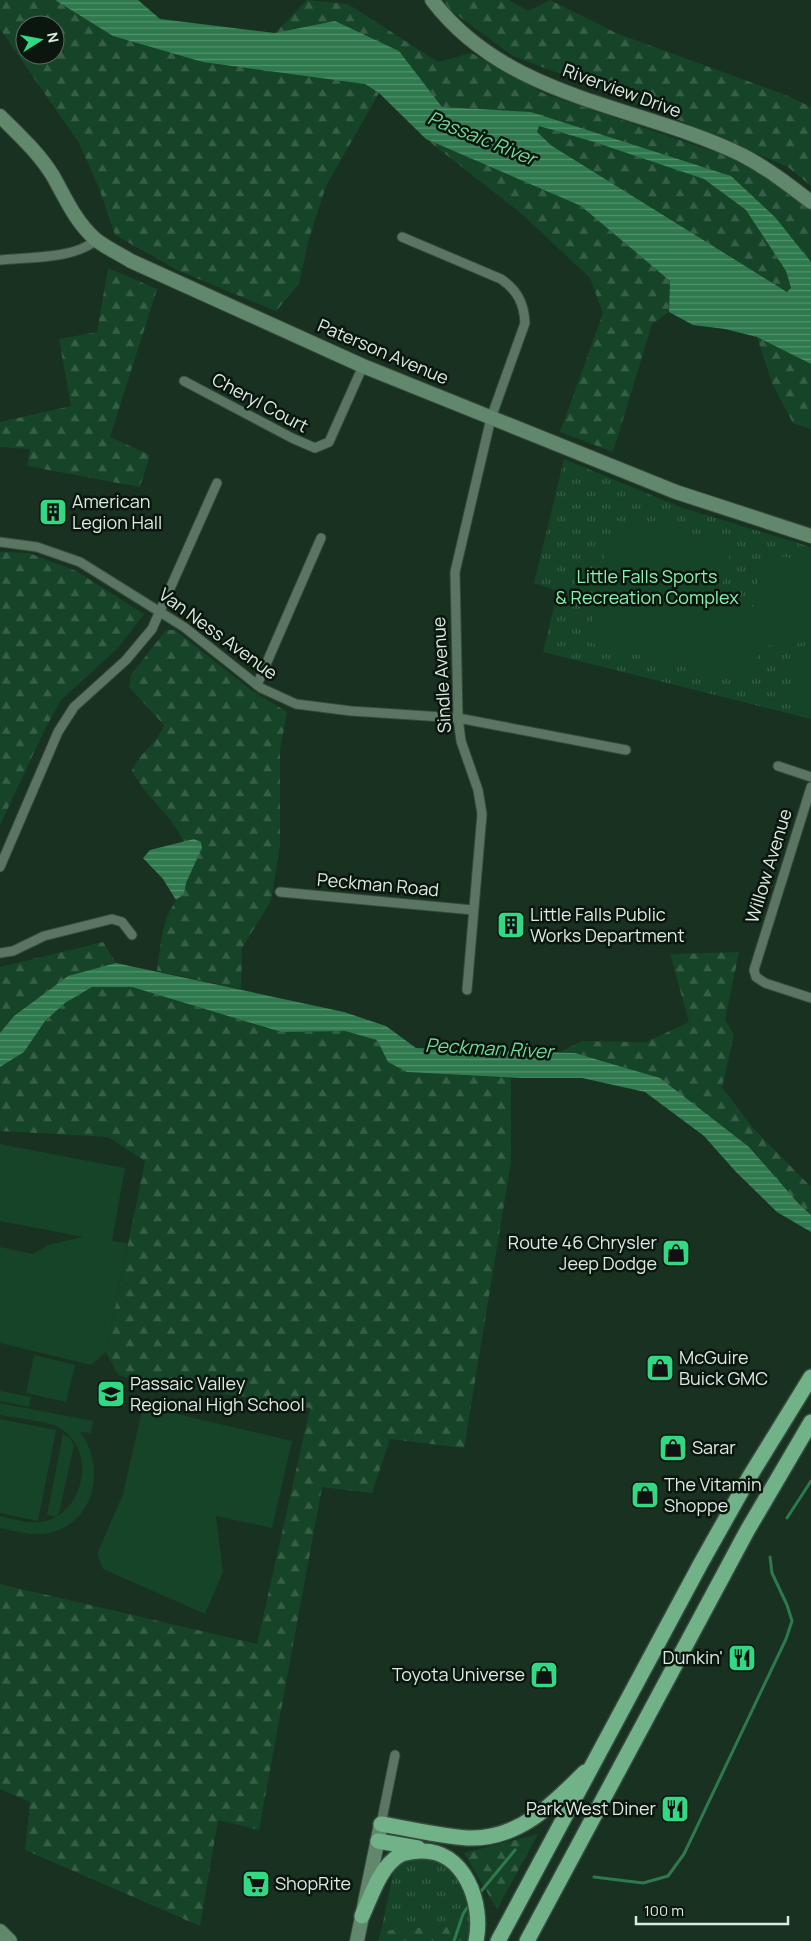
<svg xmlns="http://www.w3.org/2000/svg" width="811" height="1941" font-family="Manrope,sans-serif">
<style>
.grass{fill:url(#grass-tufts)}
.forest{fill:url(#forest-firs);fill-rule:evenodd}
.garden{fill:#164429}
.water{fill:url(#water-rules);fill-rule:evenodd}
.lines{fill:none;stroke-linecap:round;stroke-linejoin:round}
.stream{stroke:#2e794d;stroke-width:3}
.street-casing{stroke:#364b3d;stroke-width:11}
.secondary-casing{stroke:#364b3d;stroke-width:16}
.highway-casing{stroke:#364b3d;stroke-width:18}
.street{stroke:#5a7562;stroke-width:9}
.secondary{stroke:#61876d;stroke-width:14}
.highway{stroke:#72b288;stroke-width:15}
.labels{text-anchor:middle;stroke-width:5;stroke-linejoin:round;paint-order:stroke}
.street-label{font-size:18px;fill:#dcebe0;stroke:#0b160f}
.poi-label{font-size:18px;fill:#dcebe0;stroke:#0b160f;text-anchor:start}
.park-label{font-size:18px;fill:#89efae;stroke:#0b160f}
.water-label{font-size:19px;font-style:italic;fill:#73d899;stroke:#0b160f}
</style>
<defs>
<pattern id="grass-tufts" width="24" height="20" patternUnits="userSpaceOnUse" patternTransform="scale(1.25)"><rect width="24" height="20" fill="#164429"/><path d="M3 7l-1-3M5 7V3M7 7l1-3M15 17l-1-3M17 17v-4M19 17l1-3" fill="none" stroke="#375f48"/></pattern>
<pattern id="forest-firs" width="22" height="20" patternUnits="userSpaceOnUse" patternTransform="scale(1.25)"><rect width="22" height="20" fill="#164429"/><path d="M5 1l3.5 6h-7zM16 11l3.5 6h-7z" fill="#375f48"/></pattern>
<pattern id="water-rules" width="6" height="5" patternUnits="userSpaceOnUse" patternTransform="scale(1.25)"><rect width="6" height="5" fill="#2e794d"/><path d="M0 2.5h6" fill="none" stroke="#56936f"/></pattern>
</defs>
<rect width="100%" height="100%" fill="#183121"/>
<g class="grass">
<path d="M564 459 680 507 811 547V719L543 652 558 591 534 583Z"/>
<path d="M427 1853 451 1863 463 1883 472 1923 381 1931 394 1869 405 1860Z"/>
</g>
<g class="forest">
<path d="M0 0H55L113 36 365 84 379 93 326 186 308 242 299 284 276 311 179 271 115 235 99 188 79 143 0 29ZM25 25H55V55H25Z"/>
<path d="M307 0 348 4 438 62 471 53 545 94 721 154 767 176 811 210V262L775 217 731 176 531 112 442 107 399 51 275 33Z"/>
<path d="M444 0H509L528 11 550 0 616 33 786 95 811 107V186L788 167 660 112 513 56 449 9Z"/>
<path d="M539 126 594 142 704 179 746 210 786 271 791 288 787 292 552 146 537 132Z"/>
<path d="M426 139 581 206 670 281 669 312 652 324 613 452 560 432 603 313 590 278 523 215Z"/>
<path d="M108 268 157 289 110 437 150 455 140 487 27 466 30 449 0 447V422L71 406 59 339 97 332Z"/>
<path d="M757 337 811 364V429L793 423 772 383Z"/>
<path d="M0 552 29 553 76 571 144 614 117 649 61 700 45 729 0 825Z"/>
<path d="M166 630H175L251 690 287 712 280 750V845L271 901 242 948 241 989 157 971C161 946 161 910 184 894L186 883 202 848 201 842 194 839 184 842C171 814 146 798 132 771 138 753 157 745 164 725L129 687 131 675Z"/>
<path d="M103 942 116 963 68 976 14 1016 0 1033V967Z"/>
<path d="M739 952 725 1020 734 1035 722 1087 752 1127 811 1187V1215L660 1078 587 1056 560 1052 582 1041 646 1042 689 1022 670 954Z"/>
<path d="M92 987H132L280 1032 345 1031 377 1040 388 1062 407 1072 511 1078V1162L464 1448 390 1439 372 1493 322 1487 259 1830 218 1820 200 1926 25 1850 30 1802 0 1789V1584L257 1644 310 1408 135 1380 118 1375 106 1352 145 1161 108 1137 0 1131V1067L24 1052 45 1021 65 1003Z"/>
<path d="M538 1834 497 1909 464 1853Z"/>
<path d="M472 1923 471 1941H378L381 1931Z"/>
</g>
<g class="garden">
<path d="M614 520 647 528 649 524 725 542 731 550 719 598 753 607 763 559 770 553 811 564V640C792 646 779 648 760 644L750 683 588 642 606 570 632 576 602 567Z"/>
<path d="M801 662 811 665V682L797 678V675L793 674 795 665 800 666Z"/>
<path d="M795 684 811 688V705L791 700Z"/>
<path d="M0 1144 125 1168 112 1241 128 1243 106 1352 91 1365 0 1343V1247L33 1254 48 1245 83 1237 0 1221Z"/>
<path d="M34 1355 75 1365 66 1402 26 1393Z"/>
<path d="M0 1391 31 1397 29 1407 0 1401Z"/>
<path d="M0 1403 93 1421 91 1433 80 1432C106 1466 96 1521 50 1533 34 1537 16 1531 0 1528V1516C15 1519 34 1526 49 1520 86 1507 95 1449 60 1428 49 1421 14 1418 0 1415Z"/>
<path d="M143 1406 292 1441 272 1528 216 1516 223 1572 205 1614 103 1569 97 1554 123 1494Z"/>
<path d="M0 1419 56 1430 38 1521 0 1513Z"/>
<path d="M63 1434 69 1437 74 1445 59 1513 56 1517 47 1515Z"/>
</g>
<g class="water">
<path d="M55 0H138L160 19 275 33 335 21 399 51 442 107 531 112 731 176 775 217 811 262V364L757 337 725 329 693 325 669 312 670 281 581 206 426 139 379 93 365 84 203 62 113 36ZM539 126 594 142 704 179 746 210 786 271 791 288 787 292 552 146 537 132Z"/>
<path d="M194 839 201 842 202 848 186 883 184 894 176 900 163 879 143 858 150 850Z"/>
<path d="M116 963 344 1012 386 1026 416 1048 575 1053 660 1078 749 1147 798 1203 811 1215V1232L777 1212 736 1172 704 1136 645 1092 582 1078H521L407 1072 388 1062 377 1040 345 1031 281 1032 132 987H92L65 1003 45 1021 24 1052 0 1067V1033L14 1016 68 976Z"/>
</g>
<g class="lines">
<g class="stream">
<path d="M787 1518 811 1481"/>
<path d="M594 1877 643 1883 668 1876 684 1854 786 1639 792 1621 787 1605 772 1573 770 1557"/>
<path d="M478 1895 515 1850"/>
<path d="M454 1941 463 1914 469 1905"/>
</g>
<defs>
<g id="street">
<path d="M402 237 501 279C517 290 524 303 525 323L491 418 455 572 458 718 461 741 478 790 482 814 467 990"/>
<path d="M0 260C28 257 75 259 96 240"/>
<path d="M184 381 292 438 315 448 329 442 363 366"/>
<path d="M0 542 37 547 80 562 184 627 261 688 296 704 351 711 458 718 626 750"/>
<path d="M257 685 321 538"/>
<path d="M778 766 811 777"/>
<path d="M811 787 754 970 756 977 765 983 811 998"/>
<path d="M0 867 58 732 74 707 126 660 152 629 217 483"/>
<path d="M280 892 473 910"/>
<path d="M0 953 13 951 44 936 112 919 122 922 132 935"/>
<path d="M381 1824 395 1755"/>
</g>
<g id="secondary">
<path d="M432 0C508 100 637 104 742 155 767 168 789 185 811 202"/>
<path d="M0 116C19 135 39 153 53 176 66 199 75 221 95 239 106 248 120 254 131 261L363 366 676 492 811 536"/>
<path d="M0 1931 10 1941"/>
<path d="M357 1941 381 1824"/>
</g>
<g id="highway">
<path d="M381 1824C407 1828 447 1838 472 1838 520 1838 553 1804 585 1772"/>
<path d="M378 1841 418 1848"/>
<path d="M362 1916C371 1897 380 1866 400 1855 406 1852 413 1852 419 1851 464 1848 484 1903 476 1941"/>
<path d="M498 1941 701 1563 750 1476 811 1377"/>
<path d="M527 1941 747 1531 811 1422"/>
</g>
</defs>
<use href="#street" class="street-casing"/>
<use href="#secondary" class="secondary-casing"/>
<use href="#highway" class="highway-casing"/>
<use href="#street" class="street"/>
<use href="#secondary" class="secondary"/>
<use href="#highway" class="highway"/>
</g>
<defs>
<symbol id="building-square" viewBox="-11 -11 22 22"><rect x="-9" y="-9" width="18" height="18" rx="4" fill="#33d882" stroke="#0b160f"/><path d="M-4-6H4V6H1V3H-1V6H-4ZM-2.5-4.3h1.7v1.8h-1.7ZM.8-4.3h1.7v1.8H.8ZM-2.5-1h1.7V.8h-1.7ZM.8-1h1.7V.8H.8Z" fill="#111"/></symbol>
<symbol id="shop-square" viewBox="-11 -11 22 22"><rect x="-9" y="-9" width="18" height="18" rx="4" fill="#33d882" stroke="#0b160f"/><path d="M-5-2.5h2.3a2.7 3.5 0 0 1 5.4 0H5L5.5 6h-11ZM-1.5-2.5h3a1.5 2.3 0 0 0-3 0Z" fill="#111"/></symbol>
<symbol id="school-square" viewBox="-11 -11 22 22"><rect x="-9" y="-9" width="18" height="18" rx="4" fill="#33d882" stroke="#0b160f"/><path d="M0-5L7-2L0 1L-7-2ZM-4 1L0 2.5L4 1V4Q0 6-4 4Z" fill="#111"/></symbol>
<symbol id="restaurant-square" viewBox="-11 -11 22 22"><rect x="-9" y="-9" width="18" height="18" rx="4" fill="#33d882" stroke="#0b160f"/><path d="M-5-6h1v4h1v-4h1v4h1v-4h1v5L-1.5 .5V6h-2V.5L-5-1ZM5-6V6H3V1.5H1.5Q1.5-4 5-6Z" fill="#111"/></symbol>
<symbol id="supermarket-square" viewBox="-11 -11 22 22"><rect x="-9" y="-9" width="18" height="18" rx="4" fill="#33d882" stroke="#0b160f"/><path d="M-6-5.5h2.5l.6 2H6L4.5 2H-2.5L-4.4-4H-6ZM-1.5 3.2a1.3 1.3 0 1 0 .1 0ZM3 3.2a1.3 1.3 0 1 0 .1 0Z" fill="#111"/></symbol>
</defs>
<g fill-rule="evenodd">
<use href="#building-square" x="37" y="496" width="32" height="32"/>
<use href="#building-square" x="495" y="909" width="32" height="32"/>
<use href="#shop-square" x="660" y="1237" width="32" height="32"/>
<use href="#shop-square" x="644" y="1352" width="32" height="32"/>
<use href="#school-square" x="95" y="1378" width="32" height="32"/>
<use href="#shop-square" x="657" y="1432" width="32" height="32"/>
<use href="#shop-square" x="629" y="1479" width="32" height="32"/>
<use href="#restaurant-square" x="726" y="1642" width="32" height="32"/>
<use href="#shop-square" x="528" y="1659" width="32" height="32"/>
<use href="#restaurant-square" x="659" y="1793" width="32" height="32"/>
<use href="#supermarket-square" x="240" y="1868" width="32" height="32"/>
</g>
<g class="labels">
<g class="street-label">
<text transform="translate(622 91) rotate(20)" y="6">Riverview Drive</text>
<text transform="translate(383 352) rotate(23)" y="6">Paterson Avenue</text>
<text transform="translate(260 403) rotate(28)" y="6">Cheryl Court</text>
<text transform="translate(218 634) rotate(36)" y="6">Van Ness Avenue</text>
<text transform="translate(442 675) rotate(-93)" y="6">Sindle Avenue</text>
<text transform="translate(769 866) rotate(-73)" y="6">Willow Avenue</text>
<text transform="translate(378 885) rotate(5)" y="6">Peckman Road</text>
</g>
<g class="poi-label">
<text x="72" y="508">American<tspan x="72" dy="21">Legion Hall</tspan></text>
<text x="530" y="921">Little Falls Public<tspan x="530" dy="21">Works Department</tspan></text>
<text x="657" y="1249" text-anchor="end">Route 46 Chrysler<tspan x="657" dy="21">Jeep Dodge</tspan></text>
<text x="679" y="1364">McGuire<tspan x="679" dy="21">Buick GMC</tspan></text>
<text x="130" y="1390">Passaic Valley<tspan x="130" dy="21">Regional High School</tspan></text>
<text x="692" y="1454">Sarar</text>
<text x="664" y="1491">The Vitamin<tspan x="664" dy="21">Shoppe</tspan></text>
<text x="723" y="1664" text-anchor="end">Dunkin'</text>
<text x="525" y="1681" text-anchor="end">Toyota Universe</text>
<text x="656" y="1815" text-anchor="end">Park West Diner</text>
<text x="275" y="1890">ShopRite</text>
</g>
<g class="park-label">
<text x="647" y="583">Little Falls Sports<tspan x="647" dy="21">&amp; Recreation Complex</tspan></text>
</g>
<g class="water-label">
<text transform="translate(482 138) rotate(22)" y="7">Passaic River</text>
<text transform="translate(489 1048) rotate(3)" y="7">Peckman River</text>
</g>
</g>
<g transform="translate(40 40) rotate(79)"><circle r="24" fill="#0b160f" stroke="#5f6b63"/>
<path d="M0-4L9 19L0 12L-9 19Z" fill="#33d882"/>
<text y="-8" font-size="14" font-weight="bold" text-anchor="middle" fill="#dcebe0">N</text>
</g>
<path d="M636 1916v8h152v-8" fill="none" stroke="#dcebe0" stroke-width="2.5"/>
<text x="644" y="1916" font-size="15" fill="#dcebe0" stroke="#0b160f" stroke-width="4" paint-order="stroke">100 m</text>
</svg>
